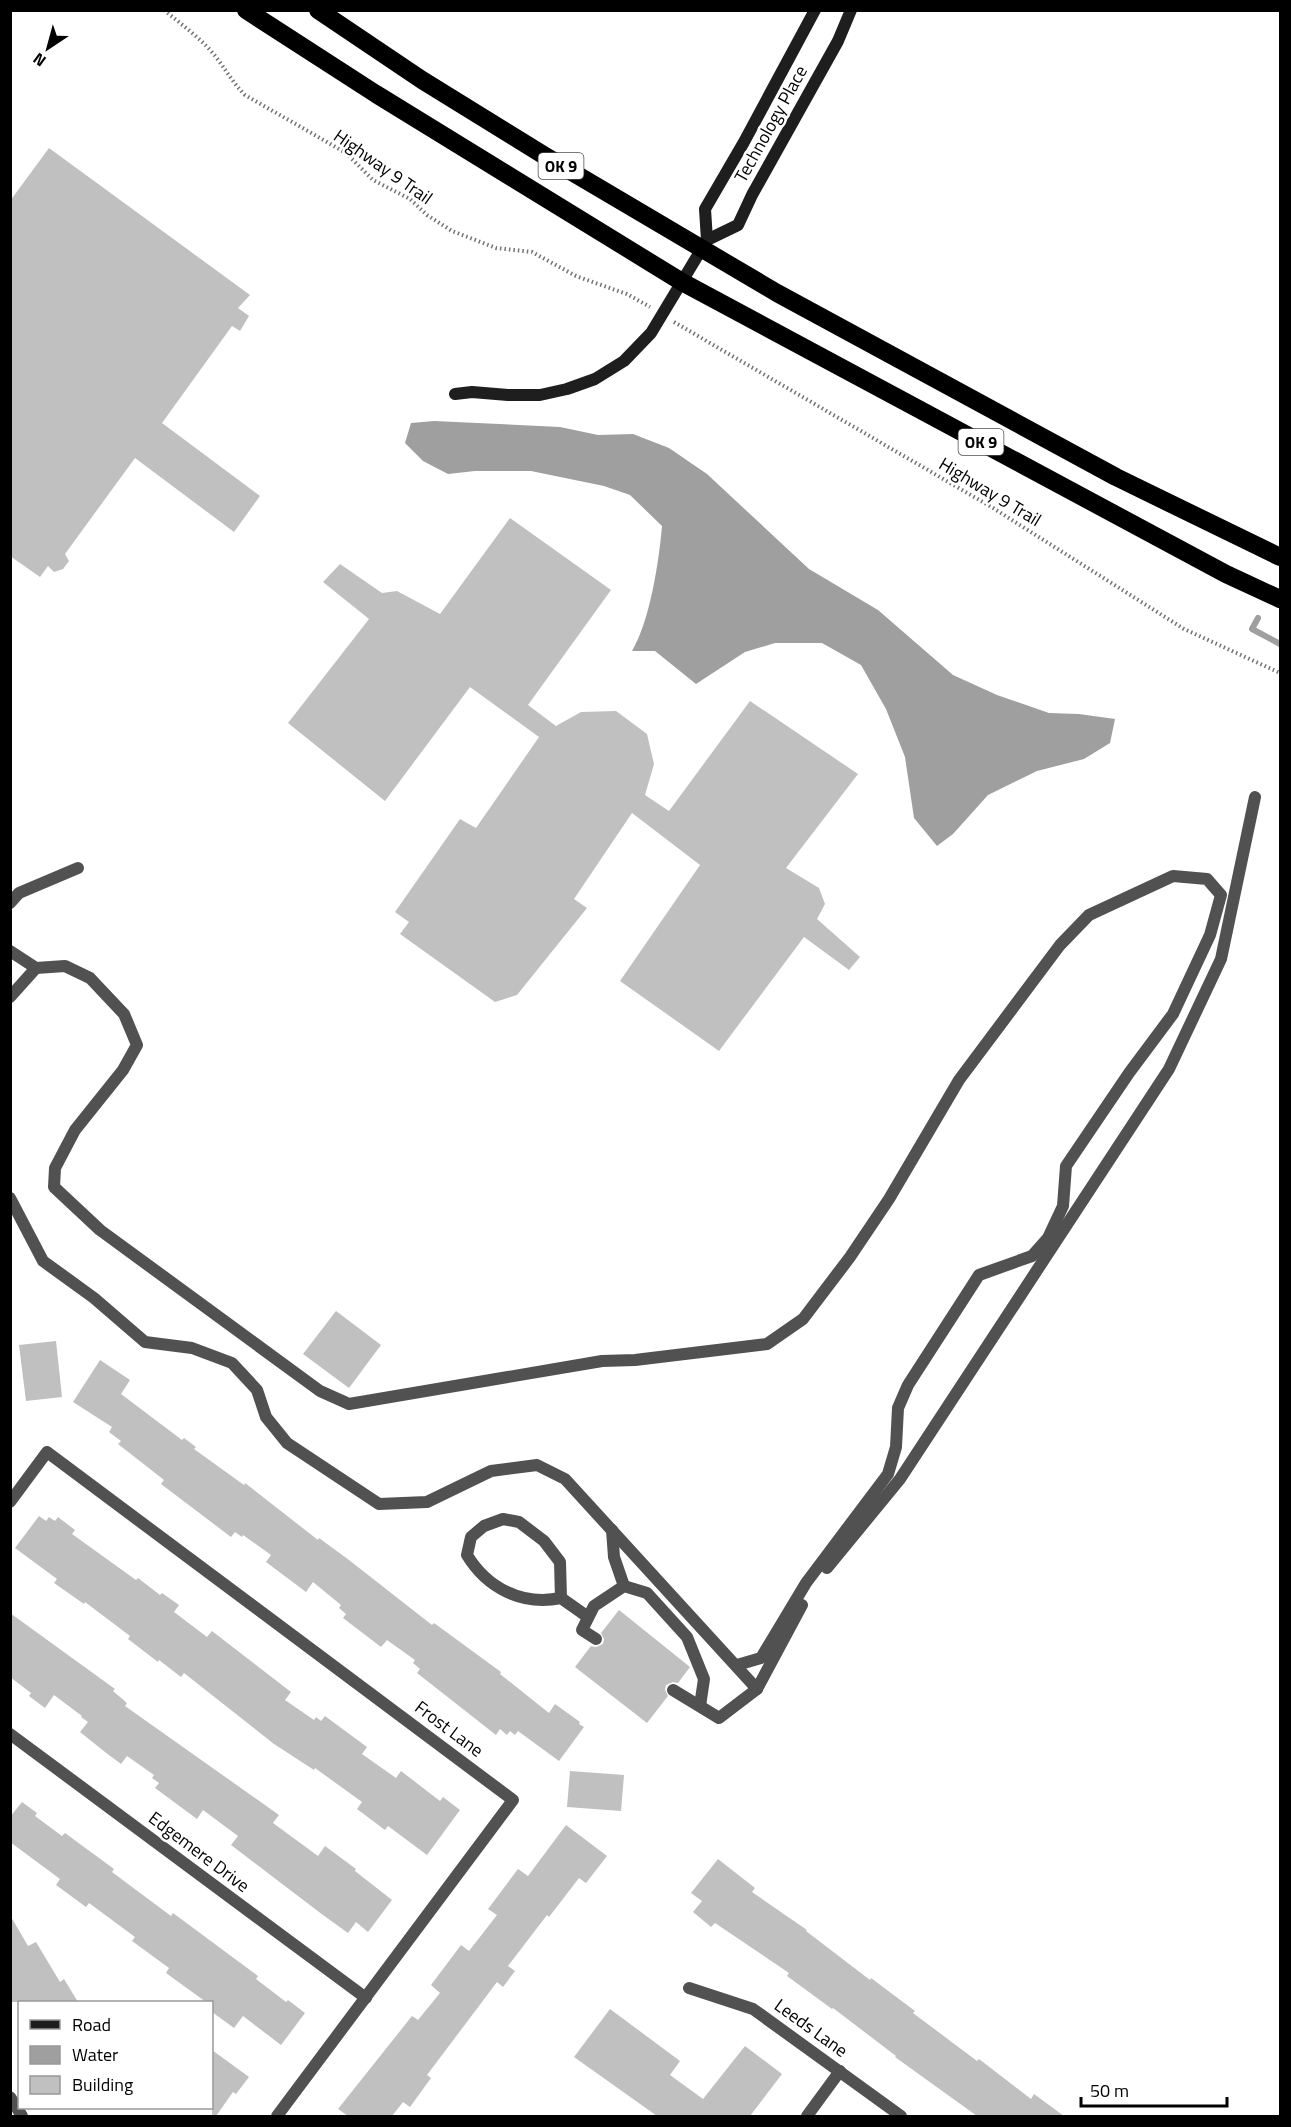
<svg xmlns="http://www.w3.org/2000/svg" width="1291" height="2127" font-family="'Titillium Web',sans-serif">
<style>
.water{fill:#9f9f9f}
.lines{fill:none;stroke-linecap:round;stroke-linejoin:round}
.stream{stroke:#9f9f9f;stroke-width:6}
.building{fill:#c0c0c0}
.path{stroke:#737373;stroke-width:4;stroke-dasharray:1.5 3;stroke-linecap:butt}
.lane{stroke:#515151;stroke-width:12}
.street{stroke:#515151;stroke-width:12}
.secondary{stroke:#1e1e1e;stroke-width:12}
.highway{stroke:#000;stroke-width:18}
.labels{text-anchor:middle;stroke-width:5;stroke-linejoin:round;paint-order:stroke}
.shield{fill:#fff;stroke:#4c4c4c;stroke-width:1.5}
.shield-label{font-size:16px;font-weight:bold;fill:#000}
.street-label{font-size:18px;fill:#000;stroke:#fff}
</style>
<rect width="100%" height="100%" fill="#fff"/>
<path class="water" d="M434 421 560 427 598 435 633 434 669 448 707 474 809 569 878 610 953 675 997 695 1049 713 1079 714 1115 719 1110 743 1084 759 1037 771 988 795 953 834 937 846 914 818 905 757 886 709 861 665 822 643H775L745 652 696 684 655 651H632C650 621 659 561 662 526L630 495 604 486 531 471H475L448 474 423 461 405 443 411 423Z"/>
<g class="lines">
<path class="stream" d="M1258 618 1252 629 1280 644"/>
</g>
<g class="building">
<path d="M49 148 250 295 238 308 249 316 240 331 232 326 162 423 260 496 234 532 135 458 65 554 69 561 63 569 54 572 48 566 40 577 10 556V201Z"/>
<path d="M510 518 611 590 528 705 556 726 581 712 616 711 647 734 654 764 645 795 669 811 750 701 858 774 786 868 819 888 825 904 817 919 860 957 849 970 804 937 719 1051 620 981 700 865 632 813 574 899 587 908 517 995 495 1002 400 934 409 922 395 912 460 819 476 828 539 737 470 687 385 801 288 723 369 619 323 582 340 564 382 593 397 591 440 614Z"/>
<path d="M336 1311 381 1345 349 1388 303 1354Z"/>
<path d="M56 1341 62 1397 26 1401 19 1345Z"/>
<path d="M100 1360 130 1380 121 1394 182 1440 184 1438 196 1447 194 1449 244 1485 245 1483 318 1540 319 1538 349 1560 432 1625 434 1623 501 1672 500 1674 549 1713 555 1704 580 1722 579 1724 584 1727 559 1761 518 1731 515 1735 510 1731 507 1735 500 1729 496 1735 417 1673 420 1669 413 1663 415 1660 387 1640 381 1647 343 1618 346 1614 339 1608 341 1605 313 1582 306 1592 266 1562 271 1555 243 1535 242 1537 235 1532 231 1537 161 1484 164 1480 118 1444 121 1441 109 1432 112 1427 73 1402Z"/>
<path d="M39 1516 46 1521 49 1517 55 1521 58 1517 75 1530 72 1534 136 1580 138 1578 160 1595 162 1593 179 1605 174 1612 207 1637 212 1631 291 1692 285 1700 314 1720 316 1717 321 1721 325 1716 367 1747 362 1754 396 1778 401 1771 440 1801 443 1797 460 1810 427 1855 388 1826 385 1830 357 1809 362 1802 315 1768 314 1770 274 1744 184 1673 181 1677 159 1660 158 1662 128 1639 130 1636 85 1602 84 1604 54 1583 57 1579 15 1548Z"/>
<path d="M619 1610 690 1667 678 1683 673 1682 666 1685 665 1690 668 1696 647 1723 575 1667 591 1646 596 1647 603 1644 604 1639 601 1633Z"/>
<path d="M10 1613 115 1689 113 1691 127 1703 125 1706 279 1815 273 1823 318 1856 325 1846 356 1869 355 1871 392 1900 368 1932 356 1922 348 1933 323 1915 231 1845 238 1836 203 1810 197 1819 155 1788 159 1783 152 1778 154 1775 127 1756 121 1764 105 1752 80 1732 88 1722 81 1717 82 1716 54 1695 45 1708 29 1696 31 1693 10 1677Z"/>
<path d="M570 1771 624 1775 621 1811 567 1807Z"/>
<path d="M22 1802 37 1813 35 1816 62 1836 65 1833 114 1869 112 1872 171 1916 173 1913 258 1976 256 1979 286 2002 288 2000 305 2013 281 2045 243 2016 234 2028 212 2012V2002H206L166 1973 169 1968 132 1941 135 1937 89 1903 86 1907 56 1885 60 1879 10 1842V1817Z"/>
<path d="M566 1825 607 1856 586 1883 579 1878 549 1917 547 1915 508 1966 515 1971 503 1987 497 1982 427 2075 431 2078 410 2107 403 2102 392 2116H348L338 2109 412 2016 418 2020 440 1993 431 1985 461 1945 469 1951 497 1915 488 1909 518 1869 528 1876Z"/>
<path d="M718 1859 755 1888 752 1892 807 1930 806 1931 870 1980 871 1978 915 2011 913 2013 977 2061 979 2059 1031 2099 1034 2094 1064 2116H977L895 2057 896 2056 833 2008 832 2009 787 1976 789 1973 715 1923 711 1927 693 1912 702 1901 691 1893Z"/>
<path d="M10 1915 28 1946 36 1942 60 1982 64 1979 78 2002H10Z"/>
<path d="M610 2009 680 2061 670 2075 703 2099 745 2046 782 2074 750 2116H657L574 2057Z"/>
<path d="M212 2050 249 2077 236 2094 233 2092 216 2116H212Z"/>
</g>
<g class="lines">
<g class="path">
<path d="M164 10C182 25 202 39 216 57 226 70 233 83 245 95L346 153 373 180 410 199 427 215 452 231 496 248 532 252 576 276 627 294 650 307"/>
<path d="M674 322 993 508 1184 629 1280 673"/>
</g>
<g class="lane">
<path d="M10 903 19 893 78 868"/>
<path d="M10 951 36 968 10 997"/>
<path d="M36 968 65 966 90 978 124 1014 137 1045 123 1070 75 1130 55 1168 54 1187 100 1230 320 1391 349 1404 602 1361 635 1360 767 1344 803 1319 850 1257 889 1199 959 1080 1060 945 1089 915 1173 876 1207 879 1221 895 1210 935 1173 1014 1129 1073 1066 1166 1063 1206 1048 1238 1032 1256 979 1275 908 1385 898 1408 896 1447 888 1474 806 1583 761 1658 737 1665"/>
<path d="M10 1198 43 1261 94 1298 145 1342 192 1348 232 1363 257 1390 266 1417 287 1443 379 1504 427 1502 491 1471 537 1465 565 1479 757 1689"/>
<path d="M612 1530 614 1557 624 1586"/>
<path d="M827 1568 900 1479 1169 1069 1221 959 1255 797"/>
<path d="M561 1598C522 1606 487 1588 467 1555L471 1537 484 1526 503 1519 519 1522 544 1541 560 1562 561 1598 588 1617"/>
<path d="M596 1639 582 1630 594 1606 624 1586 647 1593 687 1637 704 1679 700 1706"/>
<path d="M673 1690 719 1718 757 1689 802 1605"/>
</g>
<g class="street">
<path d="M10 1502 47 1452 513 1800 277 2116"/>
<path d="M10 1734 366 1998"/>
<path d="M689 1988 753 2009 901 2116"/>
<path d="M10 2097 22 2116"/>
<path d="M807 2116 840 2071"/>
</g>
<g class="secondary">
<path d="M707 240 738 225 752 195 838 41 851 10"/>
<path d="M455 394 472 392 508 395H540L567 389 595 379 624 361 651 333 707 240 705 209 744 142 815 10"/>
</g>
<g class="highway">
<path d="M246 10 376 94 682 282 1226 574 1280 599"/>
<path d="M318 10 422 80 545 156 777 293 1116 477 1280 557"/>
</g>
</g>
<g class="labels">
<g class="shield">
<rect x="538.5" y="153" width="45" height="26" rx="4.5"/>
<rect x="958.5" y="429" width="45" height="26" rx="4.5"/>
</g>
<g class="shield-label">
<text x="561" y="172">OK 9</text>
<text x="981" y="448">OK 9</text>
</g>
<g class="street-label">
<text transform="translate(771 124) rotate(-61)" y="6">Technology Place</text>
<text transform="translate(383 167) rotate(35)" y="6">Highway 9 Trail</text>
<text transform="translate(990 492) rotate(31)" y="6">Highway 9 Trail</text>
<text transform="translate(449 1729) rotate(37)" y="6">Frost Lane</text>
<text transform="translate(199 1852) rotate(37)" y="6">Edgemere Drive</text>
<text transform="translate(811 2028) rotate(36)" y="6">Leeds Lane</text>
</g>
</g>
<rect width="1291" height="2127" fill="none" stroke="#000000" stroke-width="24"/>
<rect x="18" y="2001" width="195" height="108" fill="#ffffff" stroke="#999999" stroke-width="1.5"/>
<rect x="30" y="2020" width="30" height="9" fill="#1e1e1e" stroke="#999999" stroke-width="1.5"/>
<text x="72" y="2031" font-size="18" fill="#000000">Road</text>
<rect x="30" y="2046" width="30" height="18" fill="#9f9f9f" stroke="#999999" stroke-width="1.5"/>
<text x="72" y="2061" font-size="18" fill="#000000">Water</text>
<rect x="30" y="2076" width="30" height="18" fill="#c0c0c0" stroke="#999999" stroke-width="1.5"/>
<text x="72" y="2091" font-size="18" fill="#000000">Building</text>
<g transform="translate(48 48) rotate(216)" stroke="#ffffff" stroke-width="4.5" paint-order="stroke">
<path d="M0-4.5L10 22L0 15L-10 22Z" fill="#000000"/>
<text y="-9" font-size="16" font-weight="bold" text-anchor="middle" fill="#000000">N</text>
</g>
<path d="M1081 2097v9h146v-9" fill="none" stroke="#000000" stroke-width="3"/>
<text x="1090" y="2097" font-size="18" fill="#000000" stroke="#ffffff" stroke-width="4.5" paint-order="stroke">50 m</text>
</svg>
